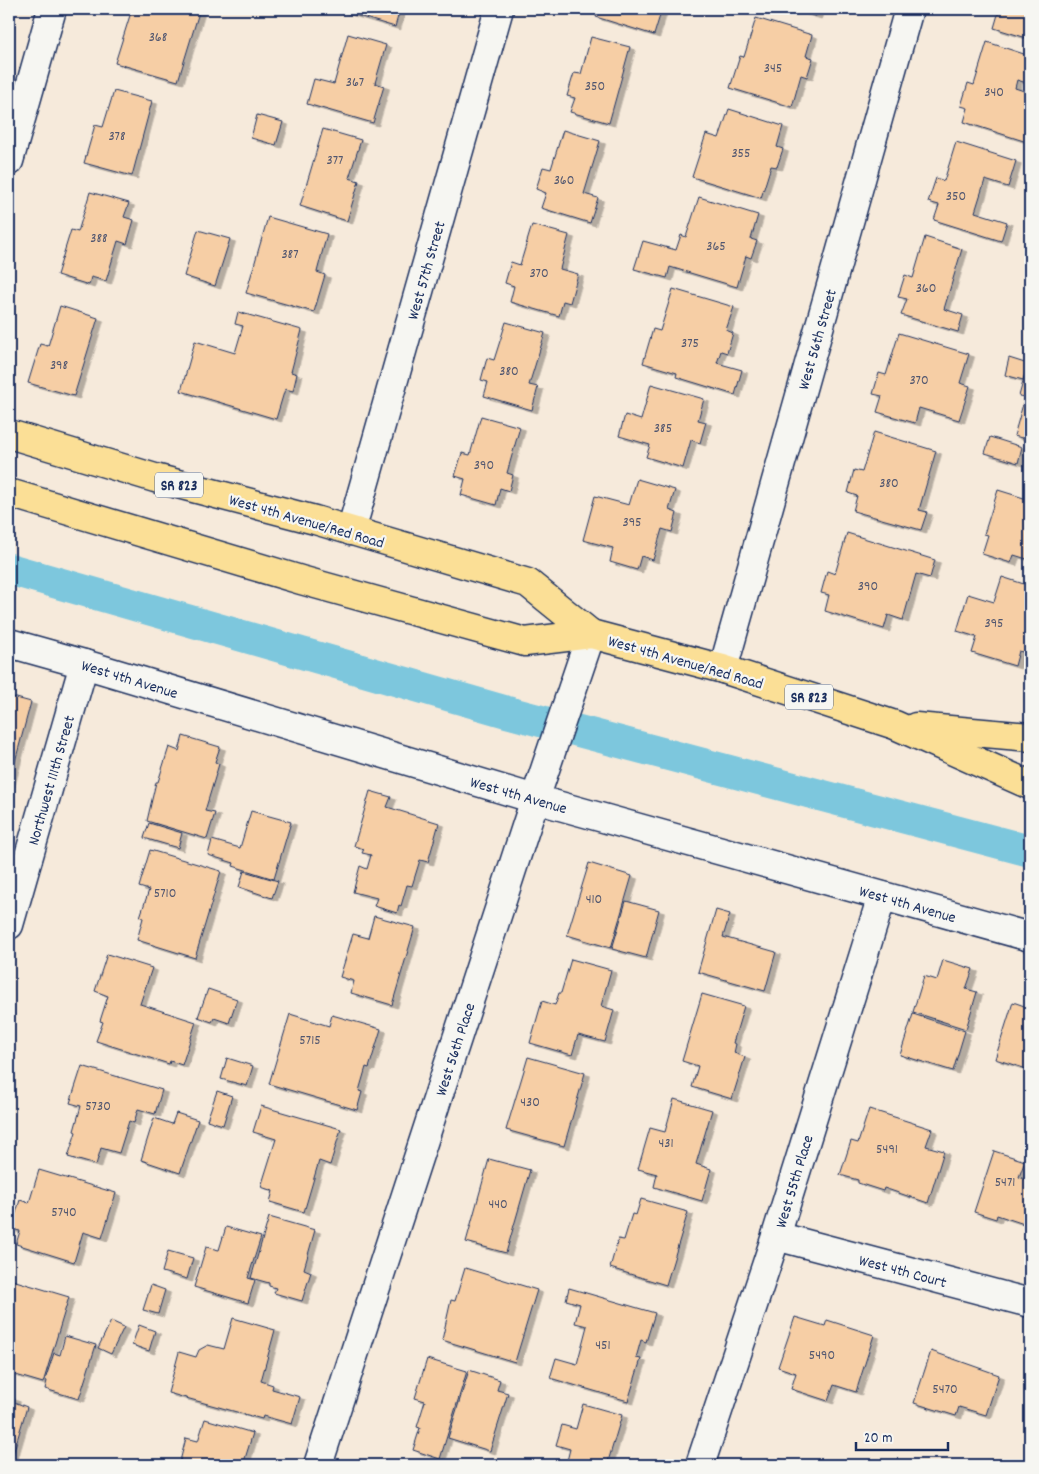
<svg xmlns="http://www.w3.org/2000/svg" width="1039" height="1474" font-family="Dekko,sans-serif">
<style>
.lines{fill:none;stroke-linecap:round;stroke-linejoin:round}
.canal{stroke:#7dc7dd;stroke-width:32}
.building{fill:#f6cea5;stroke:#1b2f5e;filter:url(#shadow)}
.minor-casing{stroke:#1b2f5e;stroke-width:31}
.major-casing{stroke:#1b2f5e;stroke-width:31}
.minor{stroke:#f6f6f2;stroke-width:28}
.major{stroke:#fbdf96;stroke-width:28}
.labels{text-anchor:middle;stroke-width:4.5;stroke-linejoin:round;paint-order:stroke}
.number-label{font-size:14px;fill:#525770}
.shield{fill:#f6f6f2;stroke:#5d6b8a;stroke-width:1}
.shield-label{font-size:15px;font-weight:bold;fill:#1b2f5e}
.street-label{font-size:16px;fill:#1b2f5e;stroke:#f6f6f2}
</style>
<defs>
<filter id="shadow"><feDropShadow dx="5.5" dy="3" stdDeviation="0" flood-color="#0004"/></filter>
</defs>
<rect width="100%" height="100%" fill="#f6eadb"/>
<filter id="ink" filterUnits="userSpaceOnUse"><feTurbulence type="fractalNoise" baseFrequency=".02" numOctaves="2"/><feDisplacementMap in="SourceGraphic" scale="10" xChannelSelector="R" yChannelSelector="G"/><feConvolveMatrix kernelMatrix="1 2 1 2 8 2 1 2 1" color-interpolation-filters="sRGB"/></filter>
<g filter="url(#ink)">
<g class="lines">
<path class="canal" d="M9 569 507 712 1030 851"/>
</g>
<g class="building">
<path d="M132 9H200L178 81 115 63Z"/>
<path d="M335 9H400L395 27Z"/>
<path d="M598 9H662L654 35 596 17Z"/>
<path d="M792 9H818L816 16Z"/>
<path d="M993 9H1030V39L994 28 999 11Z"/>
<path d="M756 18 812 35 806 56 813 58 807 77 801 75 792 107 730 88 740 56 744 57Z"/>
<path d="M348 34 386 45 375 83 384 86 373 123 307 104 314 79 334 84Z"/>
<path d="M591 37 630 47 609 123 570 112 575 98 567 96 574 73 581 74Z"/>
<path d="M987 42 1030 56V84L1017 80 1015 88 1030 93V143L964 122 968 108 961 106 968 83 974 85Z"/>
<path d="M114 91 152 101 132 176 84 163 95 125 103 127Z"/>
<path d="M729 109 783 126 777 147 783 149 777 167 771 166 761 198 692 177 706 134 719 138Z"/>
<path d="M257 115 283 122 276 145 251 138Z"/>
<path d="M323 129 361 140 349 178 359 181 347 221 300 206Z"/>
<path d="M563 130 600 141 584 194 598 198 590 223 541 208 546 193 536 189 543 167 551 169Z"/>
<path d="M956 142 1016 161 1008 187 985 180 975 212 1007 222 1001 241 934 220 939 205 928 202 936 178 944 181Z"/>
<path d="M90 192 129 203 124 217 134 220 127 244 118 241 106 281 91 277 89 285 57 275 71 230 78 232Z"/>
<path d="M699 197 758 215 751 239 757 241 751 258 746 256 737 287 670 267 667 278 634 269 643 241 676 250 681 235 686 237Z"/>
<path d="M268 217 327 234 317 272 325 275 314 312 246 293Z"/>
<path d="M532 225 569 235 560 269 578 274 570 303 563 301 559 316 510 302 514 286 505 283 511 262 520 265Z"/>
<path d="M198 230 230 239 215 286 184 276Z"/>
<path d="M925 237 962 249 944 309 963 315 958 332 901 315 907 299 898 297 905 275 913 278Z"/>
<path d="M673 289 734 307 726 330 733 333 727 353 721 351 717 363 742 370 735 395 676 377 677 373 643 363 653 329 660 331Z"/>
<path d="M60 306 98 318 74 396 28 383 40 344 48 346Z"/>
<path d="M238 312 302 330 291 372 297 374 293 391 285 389 276 419 181 391 195 341 235 353 243 326 235 324Z"/>
<path d="M506 322 545 333 529 385 538 387 532 410 484 396 488 382 481 380 487 358 494 360Z"/>
<path d="M899 333 969 354 960 383 970 386 959 420 919 408 915 423 877 412 882 396 873 394 879 373 886 375Z"/>
<path d="M1009 358 1028 364 1023 380 1005 375Z"/>
<path d="M1026 371 1030 372V440L1014 436 1025 397 1019 396Z"/>
<path d="M651 384 704 399 698 420 706 422 700 443 691 440 683 468 646 457 650 445 619 436 625 415 641 420Z"/>
<path d="M481 416 520 427 507 473 513 475 509 491 500 488 496 505 461 495 465 479 455 476 462 453 470 455Z"/>
<path d="M874 432 936 451 919 510 927 512 921 530 853 511 857 496 848 493 854 470 862 472Z"/>
<path d="M990 437 1022 447 1018 463 985 453Z"/>
<path d="M637 479 675 490 669 510 677 513 672 532 662 529 653 560 641 556 637 570 610 562 613 548 583 540 595 496 629 505Z"/>
<path d="M1030 488V560L1014 555 1011 563 982 554 988 535 984 534 998 490 1027 499Z"/>
<path d="M847 533 935 560 930 578 916 574 903 620 888 615 884 629 825 611 829 595 821 593 827 571 835 574Z"/>
<path d="M1002 577 1030 586V618L1028 627H1030V650L1029 654 1019 651 1015 666 972 653 977 637 957 631 968 594 994 602Z"/>
<path d="M9 696 31 702 9 784Z"/>
<path d="M183 736 220 747 215 762 219 764 205 811 215 813 207 839 147 821 156 782H158L169 747 179 751Z"/>
<path d="M370 791 391 797 387 807 439 823 428 862 420 860 412 886 407 885 401 906 399 905 397 913 374 906 377 898 353 892 360 866 367 869 371 855 362 853 364 849 354 846Z"/>
<path d="M251 811 291 822 274 879 233 866 234 863 208 855 212 840 240 848Z"/>
<path d="M149 823 182 833 178 848 144 838Z"/>
<path d="M150 850 221 871 195 958 137 940 143 918 140 917 149 890 139 887Z"/>
<path d="M589 863 632 876 611 948 567 935Z"/>
<path d="M244 871 278 881 272 898 239 887Z"/>
<path d="M626 901 659 910 646 958 612 949Z"/>
<path d="M716 910 730 914 723 937 776 952 765 991 698 972Z"/>
<path d="M374 916 415 927 392 1005 351 993 354 981 340 977 353 934 368 938Z"/>
<path d="M107 954 152 968 140 1004 196 1022 182 1065 170 1061 169 1064 96 1041 103 1022 100 1021 108 996 95 991Z"/>
<path d="M571 959 611 970 601 1006 614 1010 605 1042 578 1035 572 1055 530 1043 542 1001 555 1005 559 993H561Z"/>
<path d="M943 960 973 969 966 989 977 992 966 1029 913 1012 924 976 937 980Z"/>
<path d="M208 989 237 999 229 1023 214 1018 212 1022 198 1017Z"/>
<path d="M702 994 744 1006 733 1043 736 1044 734 1053 745 1057 732 1099 692 1087 698 1066 682 1061Z"/>
<path d="M1013 1002 1030 1008V1070L995 1059Z"/>
<path d="M290 1014 329 1026 332 1015 381 1029 369 1068 366 1067 359 1091 362 1092 357 1110 269 1084Z"/>
<path d="M913 1014 965 1031 953 1071 900 1055Z"/>
<path d="M528 1057 585 1073 564 1146 506 1130Z"/>
<path d="M227 1058 253 1066 247 1086 221 1079Z"/>
<path d="M82 1066 162 1090 155 1114 138 1109 134 1123 129 1121 119 1153 101 1148 96 1165 68 1157 76 1132 74 1131 81 1106 70 1103Z"/>
<path d="M217 1091 232 1096 223 1125 207 1120Z"/>
<path d="M674 1099 712 1110 696 1164 711 1169 702 1201 654 1187 657 1174 638 1169 650 1128 665 1132Z"/>
<path d="M261 1106 341 1129 330 1165 319 1161 304 1212 270 1202 273 1191 261 1187 276 1139 253 1132Z"/>
<path d="M869 1109 932 1129 926 1146 944 1151 928 1203 884 1188 883 1191 858 1183V1180L840 1175 851 1141 858 1143Z"/>
<path d="M176 1113 198 1120 180 1173 141 1160 154 1118 172 1124Z"/>
<path d="M994 1151 1025 1161 1019 1177 1030 1181V1216L1027 1225 997 1215 996 1219 974 1212Z"/>
<path d="M489 1159 530 1170 506 1253 466 1242Z"/>
<path d="M39 1170 116 1193 102 1238 83 1232 74 1262 16 1244 20 1231 11 1229 20 1200 29 1203Z"/>
<path d="M641 1199 688 1212 666 1285 610 1268 618 1239 624 1240 632 1214 636 1215Z"/>
<path d="M269 1217 315 1230 304 1269 311 1272 302 1301 274 1293 276 1288 269 1286V1283L251 1278Z"/>
<path d="M226 1227 261 1237 248 1278 255 1280 248 1303 194 1287 206 1247 219 1250Z"/>
<path d="M168 1251 193 1258 187 1279 162 1272Z"/>
<path d="M465 1268 537 1290 515 1362 442 1340 451 1300 455 1301Z"/>
<path d="M9 1279 69 1297 43 1383 9 1373Z"/>
<path d="M151 1285 165 1290 158 1314 143 1310Z"/>
<path d="M569 1288 655 1313 646 1342 641 1340 636 1358 641 1359 628 1401 550 1378 556 1358 577 1364 587 1326 575 1323 580 1304 566 1300Z"/>
<path d="M795 1317 825 1326 827 1320 874 1335 856 1392 834 1385 828 1401 791 1389 796 1373 778 1367Z"/>
<path d="M233 1318 275 1330 261 1381 273 1385 272 1389 300 1397 292 1424 263 1416 262 1419 168 1393 179 1352 196 1357 199 1350 208 1345 224 1349Z"/>
<path d="M111 1321 124 1327 111 1354 98 1348Z"/>
<path d="M139 1325 155 1331 149 1351 132 1345Z"/>
<path d="M65 1336 96 1345 79 1399 45 1389 47 1381 45 1380 54 1353 60 1355Z"/>
<path d="M931 1351 999 1375 986 1415 959 1407 956 1416 914 1403Z"/>
<path d="M427 1359 467 1371 440 1459 413 1450 420 1428 417 1427 425 1401 415 1398Z"/>
<path d="M469 1370 500 1380 497 1390 508 1393 490 1451 448 1438Z"/>
<path d="M9 1397 15 1399 14 1402 27 1407 10 1464Z"/>
<path d="M583 1404 622 1415 607 1465H566L570 1449 556 1445 562 1425 576 1429Z"/>
<path d="M205 1419 253 1433 243 1465H179L186 1438 198 1441Z"/>
<path d="M780 1459 800 1465H778Z"/>
</g>
<g class="lines">
<defs>
<g id="minor">
<path d="M9 161 52 9"/>
<path d="M351 531 499 9"/>
<path d="M9 643 84 664 535 799 1030 937"/>
<path d="M723 669 909 9"/>
<path d="M9 925 84 664"/>
<path d="M776 1236 1030 1303"/>
<path d="M318 1465 535 799 591 634"/>
<path d="M700 1465 776 1236 882 896"/>
</g>
<g id="major">
<path d="M9 434 155 478 315 520 528 583 591 634"/>
<path d="M9 493 301 580 525 642 591 634 723 669 895 725 1030 785"/>
<path d="M916 727 1030 737"/>
</g>
</defs>
<use href="#minor" class="minor-casing"/>
<use href="#major" class="major-casing"/>
<use href="#minor" class="minor"/>
<use href="#major" class="major"/>
</g>
</g>
<g class="labels">
<g class="number-label">
<text x="158" y="41">368</text>
<text x="773" y="72">345</text>
<text x="355" y="86">367</text>
<text x="595" y="90">350</text>
<text x="994" y="96">340</text>
<text x="117" y="140">378</text>
<text x="741" y="157">355</text>
<text x="335" y="164">377</text>
<text x="564" y="184">360</text>
<text x="956" y="200">350</text>
<text x="99" y="242">388</text>
<text x="716" y="250">365</text>
<text x="290" y="258">387</text>
<text x="539" y="277">370</text>
<text x="926" y="292">360</text>
<text x="690" y="347">375</text>
<text x="59" y="369">398</text>
<text x="509" y="375">380</text>
<text x="919" y="384">370</text>
<text x="663" y="432">385</text>
<text x="484" y="469">390</text>
<text x="889" y="487">380</text>
<text x="632" y="526">395</text>
<text x="868" y="590">390</text>
<text x="994" y="627">395</text>
<text x="165" y="897">5710</text>
<text x="594" y="903">410</text>
<text x="310" y="1044">5715</text>
<text x="530" y="1106">430</text>
<text x="98" y="1110">5730</text>
<text x="666" y="1147">431</text>
<text x="887" y="1153">5491</text>
<text x="1005" y="1186">5471</text>
<text x="498" y="1208">440</text>
<text x="64" y="1216">5740</text>
<text x="603" y="1349">451</text>
<text x="822" y="1359">5490</text>
<text x="945" y="1393">5470</text>
</g>
<g class="shield">
<rect x="155" y="472.5" width="48" height="25" rx="4"/>
<rect x="785" y="684.5" width="48" height="25" rx="4"/>
</g>
<g class="shield-label">
<text x="179" y="490">SR 823</text>
<text x="809" y="702">SR 823</text>
</g>
<g class="street-label">
<text transform="translate(425 270) rotate(-74)" y="6">West 57th Street</text>
<text transform="translate(816 339) rotate(-74)" y="6">West 56th Street</text>
<text transform="translate(307 520) rotate(16)" y="6">West 4th Avenue/Red Road</text>
<text transform="translate(686 661) rotate(16)" y="6">West 4th Avenue/Red Road</text>
<text transform="translate(130 678) rotate(17)" y="6">West 4th Avenue</text>
<text transform="translate(50 780) rotate(-74)" y="6">Northwest 111th Street</text>
<text transform="translate(519 794) rotate(16)" y="6">West 4th Avenue</text>
<text transform="translate(908 903) rotate(16)" y="6">West 4th Avenue</text>
<text transform="translate(454 1049) rotate(-72)" y="6">West 56th Place</text>
<text transform="translate(793 1181) rotate(-73)" y="6">West 55th Place</text>
<text transform="translate(903 1270) rotate(15)" y="6">West 4th Court</text>
</g>
</g>
<rect width="1039" height="1474" fill="none" stroke="#f6f6f2" stroke-width="30"/>
<rect x="15" y="15" width="1009" height="1444" fill="none" stroke="#1b2f5e" stroke-width="2" filter="url(#ink)"/>
<path d="M856 1442v8h92v-8" fill="none" stroke="#1b2f5e" stroke-width="2.5"/>
<text x="864" y="1442" font-size="15" fill="#1b2f5e" stroke="#f6f6f2" stroke-width="4" paint-order="stroke">20 m</text>
</svg>
